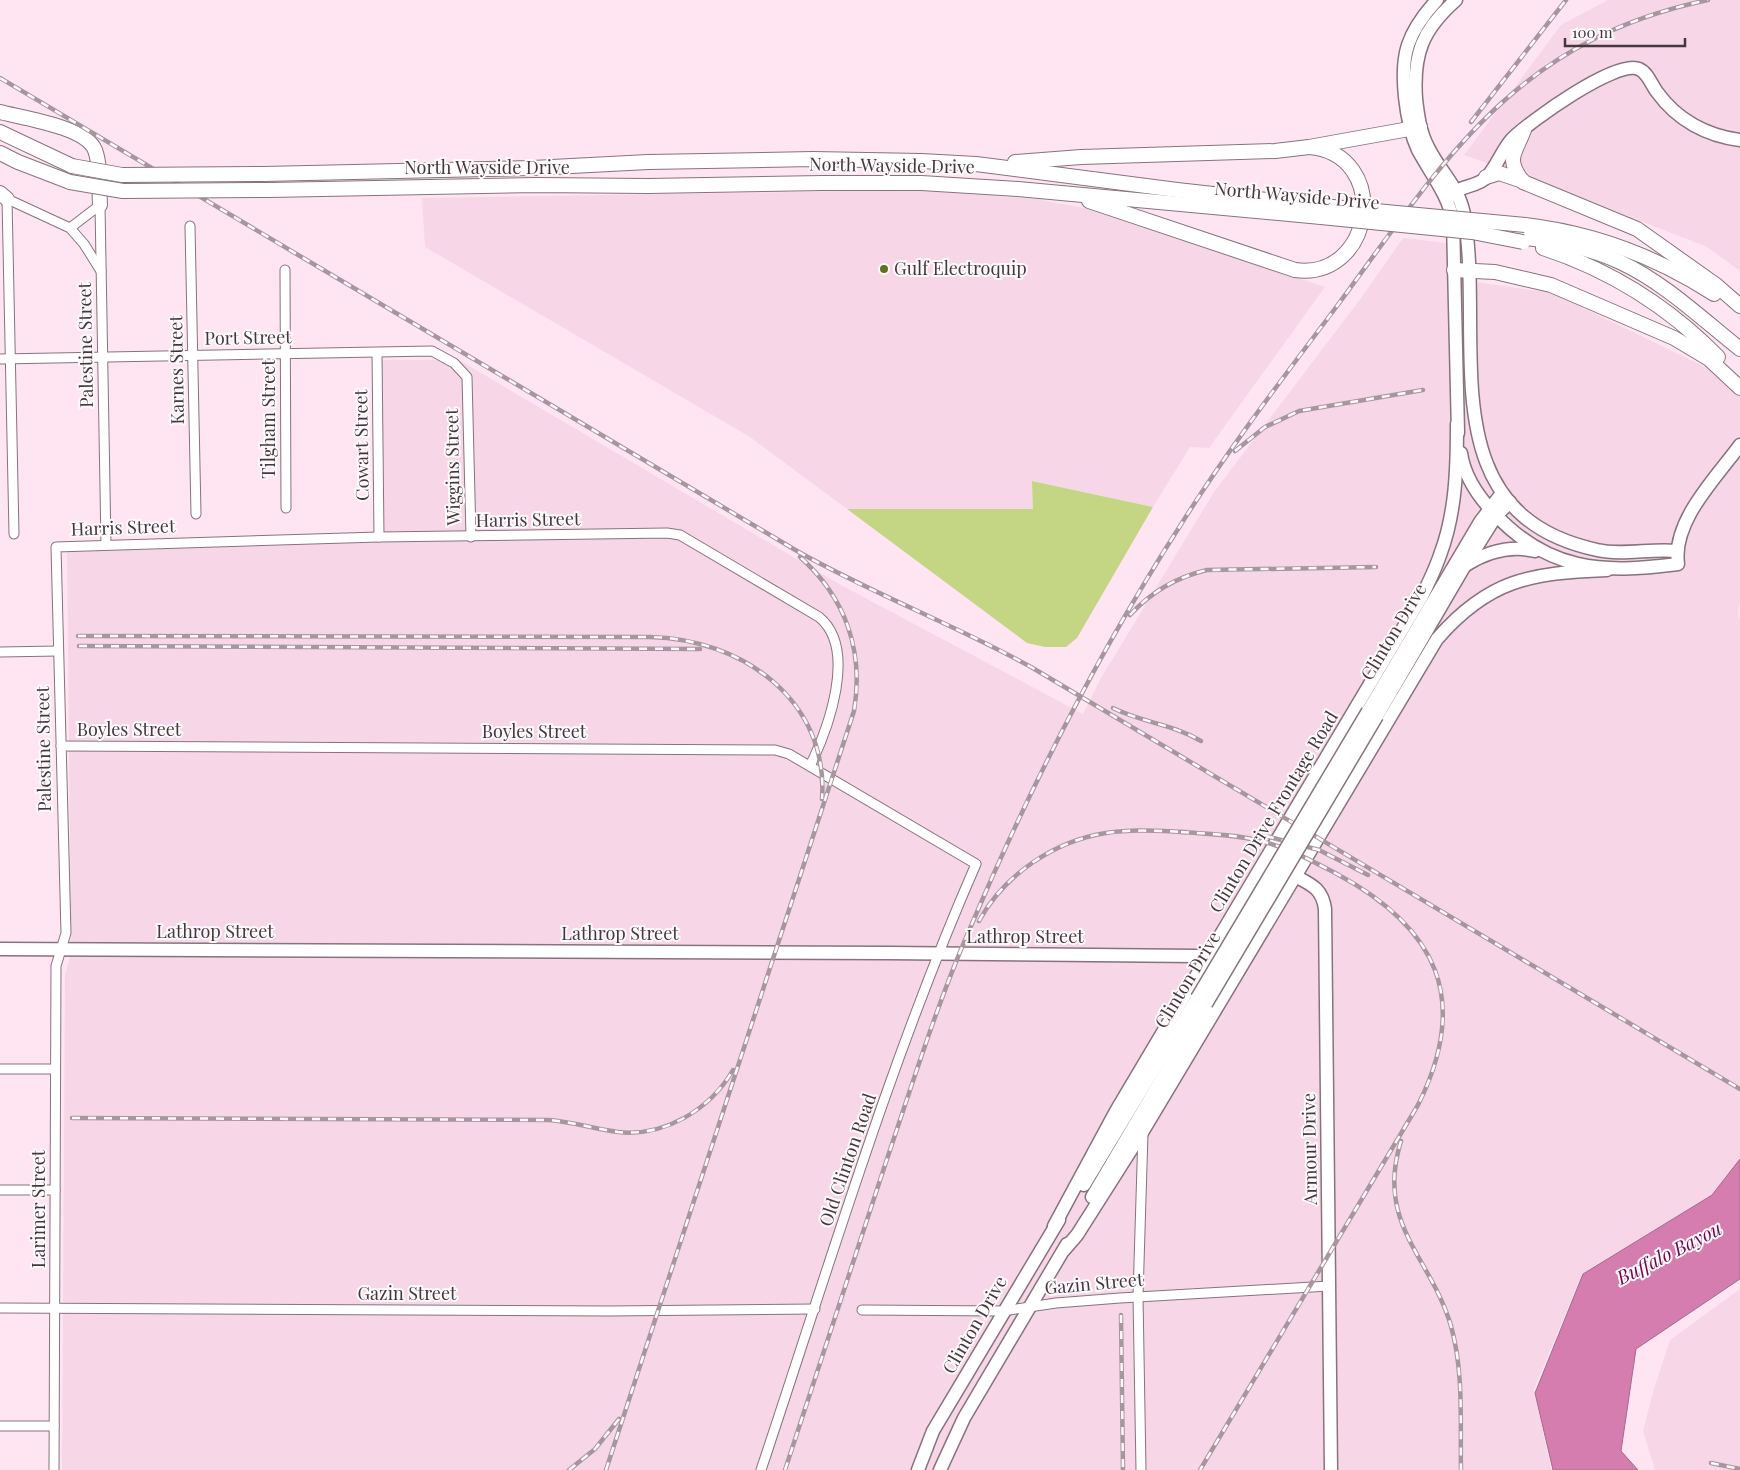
<svg xmlns="http://www.w3.org/2000/svg" width="1740" height="1470" font-family="'Playfair Display',serif">
<style>
.built{fill:#f7d7e7}
.green{fill:#c4d684}
.water{fill:#d47dae;stroke:#a8688c}
.lines{fill:none;stroke-linecap:round;stroke-linejoin:round}
.street-casing{stroke:#88727d;stroke-width:11}
.secondary-casing{stroke:#88727d;stroke-width:15}
.primary-casing{stroke:#88727d;stroke-width:16}
.street{stroke:#fff;stroke-width:9}
.secondary{stroke:#fff;stroke-width:12}
.primary{stroke:#fff;stroke-width:14}
.rail-casing{stroke:#a8969f;stroke-width:4.5}
.rail{stroke:#fef9fb;stroke-width:2.5;stroke-dasharray:8;stroke-linecap:butt}
.secondary-bridge-casing{stroke:#88727d;stroke-width:15;stroke-linecap:butt}
.primary-bridge-casing{stroke:#88727d;stroke-width:16;stroke-linecap:butt}
.secondary-bridge{stroke:#fff;stroke-width:12}
.primary-bridge{stroke:#fff;stroke-width:14}
.poi-dot{fill:#62711c;stroke:#fef9fb;stroke-width:2}
.labels{text-anchor:middle;stroke-width:4;stroke-linejoin:round;paint-order:stroke}
.street-label{font-size:18px;fill:#42383d;stroke:#fef9fb}
.poi-label{font-size:18px;fill:#42383d;stroke:#fef9fb;text-anchor:start}
.water-label{font-size:19px;font-style:italic;fill:#71024f;stroke:#fef9fb}
</style>
<rect width="100%" height="100%" fill="#ffe5f2"/>
<g class="built">
<path d="M1608 0H1740V271L1707 247 1567 192 1464 155 1561 25Z"/>
<path d="M910 190 1036 199 1106 212 1325 287 1209 448 1190 447 1153 507 1033 481V509H847L750 437 425 247 422 198Z"/>
<path d="M1403 238 1448 243 1449 278 1552 293 1724 376 1740 395V601L1738 613 1740 620V1161L1714 1193 1582 1274 1534 1389 1551 1470H62L65 974 71 954 67 552 384 542 382 360H459L839 584 1083 714 1101 678 1214 492 1361 298Z"/>
<path d="M1740 1289V1470H1655L1643 1431 1653 1392 1670 1340Z"/>
</g>
<path class="green" d="M1032 481 1153 507 1077 638 1066 647H1045L1027 643 847 509H1033Z"/>
<path class="water" d="M1740 1159V1279L1636 1349 1621 1451 1638 1470H1553L1535 1393 1583 1274 1712 1195Z"/>
<g class="lines">
<defs>
<g id="street">
<path d="M3 197 70 228 84 244 101 271"/>
<path d="M7 199 14 534"/>
<path d="M100 205 106 545"/>
<path d="M190 226 196 514"/>
<path d="M70 228 100 205"/>
<path d="M285 270 286 508"/>
<path d="M377 353 379 537"/>
<path d="M0 359 432 351 454 363 467 377 471 537"/>
<path d="M0 652 58 651"/>
<path d="M61 746 775 750 789 754 976 864C890 1060 829 1267 761 1470"/>
<path d="M0 1069H54"/>
<path d="M0 1190H55"/>
<path d="M0 1308 609 1311 815 1309"/>
<path d="M862 1310 1003 1311 1056 1303 1120 1298 1329 1286"/>
<path d="M0 1426H54"/>
<path d="M54 1470 56 966 66 933 56 547 379 537 667 533 680 535 819 617C858 649 828 729 810 766"/>
<path d="M1141 1470 1138 1296 1143 1133"/>
</g>
<g id="secondary">
<path d="M1437 0C1425 13 1414 27 1408 45 1399 72 1406 124 1418 150 1431 174 1448 194 1453 221L1458 433"/>
<path d="M1456 0C1422 30 1413 54 1416 99 1418 116 1420 132 1428 147 1440 172 1458 185 1464 214 1486 339 1426 513 1597 550 1623 556 1651 548 1677 551"/>
<path d="M1451 196C1461 184 1476 188 1487 177 1497 166 1502 150 1512 139 1529 122 1616 59 1639 69 1648 73 1651 84 1657 92 1677 120 1707 136 1740 140"/>
<path d="M1461 453C1464 475 1478 496 1493 512 1547 571 1602 574 1678 564 1672 521 1716 478 1740 445"/>
<path d="M1466 565C1487 552 1510 545 1535 551"/>
<path d="M1368 711 1480 522 1502 493"/>
<path d="M1377 716 1464 567 1496 516 1510 502"/>
<path d="M1288 872C1306 883 1322 885 1325 909L1331 1470"/>
<path d="M0 949 888 953 1197 956 1234 978"/>
<path d="M1084 1185 1197 998"/>
<path d="M1092 1197 1206 1004"/>
<path d="M1054 1226 1116 1111 1421 598C1428 584 1435 570 1440 555 1456 513 1457 468 1457 424"/>
<path d="M1064 1250 1077 1235 1143 1131 1437 639C1489 579 1531 573 1607 570"/>
<path d="M918 1470 933 1431 1059 1220"/>
<path d="M940 1470 964 1418 1067 1244"/>
</g>
<g id="primary">
<path d="M0 112C23 118 86 127 95 150 101 166 99 188 100 205"/>
<path d="M1524 130C1515 154 1505 158 1523 182L1637 229 1716 285 1740 306"/>
<path d="M0 132 72 166"/>
<path d="M0 153 18 162 70 182"/>
<path d="M1015 162 1081 157 1275 151 1309 147 1420 127"/>
<path d="M263 174 533 168 648 162 813 159 921 161 976 164 1177 190 1322 206"/>
<path d="M1486 177 1499 173 1523 181"/>
<path d="M268 190 536 185 648 186 823 183H921L1018 189 1321 217"/>
<path d="M0 193 7 199"/>
<path d="M1089 201 1295 270C1374 281 1392 154 1309 147"/>
<path d="M1525 225C1593 233 1657 257 1714 294"/>
<path d="M1510 236C1547 240 1586 246 1620 262 1665 283 1702 319 1740 349"/>
<path d="M1543 248C1610 270 1669 307 1718 357"/>
<path d="M1454 270 1495 272 1551 285 1674 338 1709 359 1740 388"/>
</g>
</defs>
<use href="#street" class="street-casing"/>
<use href="#secondary" class="secondary-casing"/>
<use href="#primary" class="primary-casing"/>
<use href="#street" class="street"/>
<use href="#secondary" class="secondary"/>
<use href="#primary" class="primary"/>
<defs>
<g id="rail">
<path d="M0 78 797 551C873 594 955 625 1031 667L1740 1089"/>
<path d="M1471 122 1566 0"/>
<path d="M1235 451 1265 427 1299 411 1423 390"/>
<path d="M1130 615C1151 592 1177 577 1207 570L1376 567"/>
<path d="M78 636 650 637C742 639 829 700 822 799"/>
<path d="M79 646 700 649"/>
<path d="M1113 708C1143 723 1170 723 1201 741"/>
<path d="M1181 832C1207 834 1234 834 1260 841 1287 847 1312 861 1337 874 1437 928 1471 999 1418 1105L1200 1470"/>
<path d="M1266 836 1319 850 1368 875"/>
<path d="M979 921C1004 875 1054 841 1106 833 1133 829 1159 831 1186 832"/>
<path d="M72 1118 549 1120C573 1122 595 1129 618 1132 664 1137 710 1110 733 1070"/>
<path d="M1401 1141C1375 1224 1431 1257 1451 1326 1464 1372 1460 1423 1461 1470"/>
<path d="M1121 1315 1123 1470"/>
<path d="M1711 1463 1740 1469"/>
<path d="M569 1470 595 1449 619 1419"/>
<path d="M606 1470 854 711C864 651 846 598 800 557"/>
<path d="M785 1470C819 1367 852 1265 886 1162 912 1085 936 1007 968 933 1028 791 1097 655 1180 526 1228 449 1283 378 1337 306 1445 159 1516 40 1708 0"/>
</g>
</defs>
<use href="#rail" class="rail-casing"/>
<use href="#rail" class="rail"/>
<defs>
<g id="secondary-bridge">
<path d="M1197 998 1368 711"/>
<path d="M1206 1004 1377 716"/>
</g>
<g id="primary-bridge">
<path d="M72 166 122 175 263 174"/>
<path d="M70 182 123 191 268 190"/>
<path d="M1322 206 1525 225"/>
<path d="M1321 217 1472 232 1523 242"/>
</g>
</defs>
<use href="#secondary-bridge" class="secondary-bridge-casing"/>
<use href="#primary-bridge" class="primary-bridge-casing"/>
<use href="#secondary-bridge" class="secondary-bridge"/>
<use href="#primary-bridge" class="primary-bridge"/>
</g>
<circle class="poi-dot" cx="884" cy="269" r="5"/>
<g class="labels">
<g class="street-label">
<text transform="translate(892 166) rotate(1)" y="6">North Wayside Drive</text>
<text x="487" y="174">North Wayside Drive</text>
<text transform="translate(1297 196) rotate(5)" y="6">North Wayside Drive</text>
<text transform="translate(248 338) rotate(-1)" y="6">Port Street</text>
<text transform="translate(86 345) rotate(-91)" y="6">Palestine Street</text>
<text transform="translate(177 370) rotate(-91)" y="6">Karnes Street</text>
<text transform="translate(269 419) rotate(-90)" y="6">Tilgham Street</text>
<text transform="translate(362 445) rotate(-91)" y="6">Cowart Street</text>
<text transform="translate(453 467) rotate(-91)" y="6">Wiggins Street</text>
<text transform="translate(528 520) rotate(-1)" y="6">Harris Street</text>
<text transform="translate(123 528) rotate(-2)" y="6">Harris Street</text>
<text transform="translate(1394 632) rotate(-59)" y="6">Clinton Drive</text>
<text x="129" y="736">Boyles Street</text>
<text x="534" y="738">Boyles Street</text>
<text transform="translate(44 749) rotate(-91)" y="6">Palestine Street</text>
<text transform="translate(1274 812) rotate(-59)" y="6">Clinton Drive Frontage Road</text>
<text x="215" y="938">Lathrop Street</text>
<text x="620" y="940">Lathrop Street</text>
<text x="1025" y="943">Lathrop Street</text>
<text transform="translate(1188 980) rotate(-59)" y="6">Clinton Drive</text>
<text transform="translate(1310 1149) rotate(-91)" y="6">Armour Drive</text>
<text transform="translate(848 1160) rotate(-71)" y="6">Old Clinton Road</text>
<text transform="translate(39 1209) rotate(-90)" y="6">Larimer Street</text>
<text transform="translate(1094 1284) rotate(-5)" y="6">Gazin Street</text>
<text x="407" y="1300">Gazin Street</text>
<text transform="translate(975 1325) rotate(-60)" y="6">Clinton Drive</text>
</g>
<g class="poi-label">
<text x="894" y="275">Gulf Electroquip</text>
</g>
<g class="water-label">
<text transform="translate(1669 1253) rotate(-27)" y="7">Buffalo Bayou</text>
</g>
</g>
<path d="M1565 38v8h120v-8" fill="none" stroke="#42383d" stroke-width="2.5"/>
<text x="1572" y="38" font-size="15" fill="#42383d" stroke="#fef9fb" stroke-width="4" paint-order="stroke">100 m</text>
</svg>
